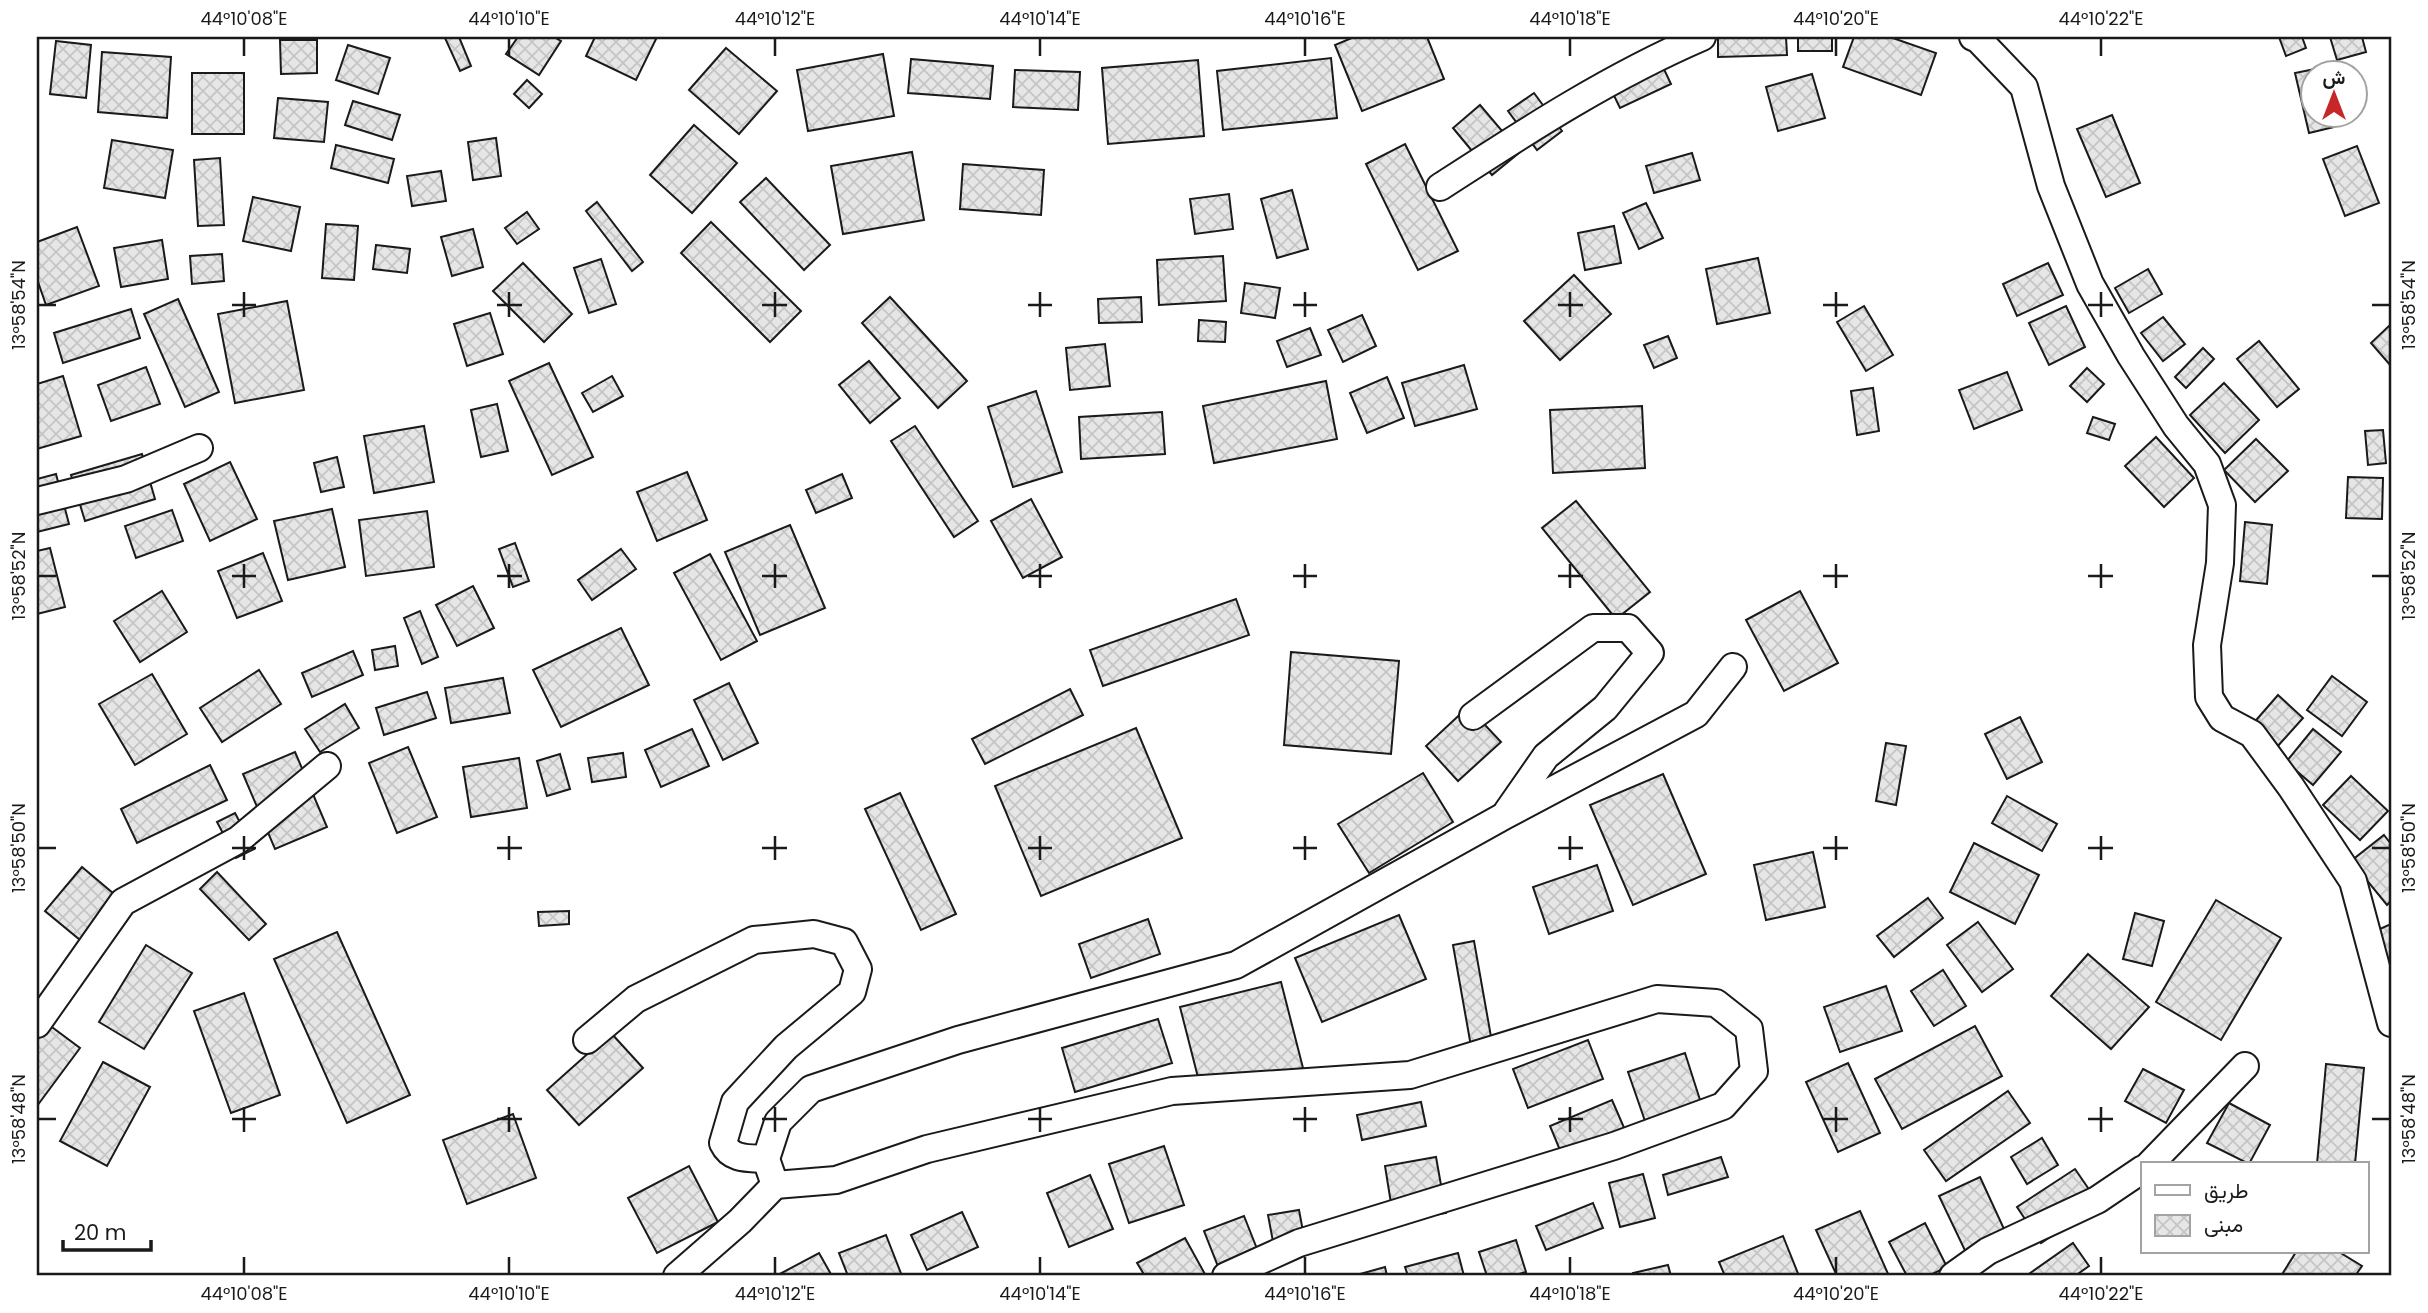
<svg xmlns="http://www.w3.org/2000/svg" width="2428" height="1313" font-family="Poppins,Vazirmatn,sans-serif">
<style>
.building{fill:url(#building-cross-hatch);stroke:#1a1a1a;stroke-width:2}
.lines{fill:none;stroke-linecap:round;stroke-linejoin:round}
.street-casing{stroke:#1a1a1a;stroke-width:30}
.street{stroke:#fff;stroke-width:26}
.ticks{fill:none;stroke:#1a1a1a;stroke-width:2.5}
.neatline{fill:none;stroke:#1a1a1a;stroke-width:2.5}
.ticks-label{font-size:18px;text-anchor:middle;fill:#1a1a1a}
</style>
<defs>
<pattern id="building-cross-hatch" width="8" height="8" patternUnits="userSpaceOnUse" patternTransform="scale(1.75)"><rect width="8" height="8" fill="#e6e6e6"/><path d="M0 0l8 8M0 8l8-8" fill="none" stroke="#c5c5c5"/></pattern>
</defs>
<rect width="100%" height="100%" fill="#fff"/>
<g class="building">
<path d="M449 37H459L471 66 460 71 445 38Z"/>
<path d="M518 37H554L561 41 539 75 506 54Z"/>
<path d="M595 37H657L636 80 586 56Z"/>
<path d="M1354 37H1427L1444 79 1362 111 1335 45Z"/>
<path d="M1718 37H1786L1787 55 1718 57Z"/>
<rect x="1798" y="37" width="34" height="14"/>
<path d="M1854 37H1890L1936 53 1921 95 1843 67Z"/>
<path d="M2279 37H2302L2306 48 2286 56Z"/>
<path d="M2330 37H2362L2366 52 2337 60Z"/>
<path d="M280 40H317V73L281 74Z"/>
<path d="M56 41 91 45 86 98 50 94Z"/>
<path d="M348 45 390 58 378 94 336 80Z"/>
<path d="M726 48 777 91 739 134 689 90Z"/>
<path d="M1655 50 1671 84 1620 108 1603 73Z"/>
<path d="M102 52 171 57 167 118 98 112Z"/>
<path d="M883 54 894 116 808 131 797 70Z"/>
<path d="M1331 58 1337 118 1223 130 1217 71Z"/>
<path d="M911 59 993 66 990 99 908 93Z"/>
<path d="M1198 60 1204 136 1108 144 1102 68Z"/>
<path d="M2320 68 2321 74H2312V116H2331L2334 127 2309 133 2295 73Z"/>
<path d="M1015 70 1080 72 1078 110 1013 107Z"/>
<rect x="192" y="73" width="52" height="61"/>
<path d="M1812 74 1825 118 1778 131 1766 87Z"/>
<path d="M527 80 542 94 529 108 514 94Z"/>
<path d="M1534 93 1562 131 1537 150 1508 111Z"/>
<path d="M278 98 328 102 324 142 274 138Z"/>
<path d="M353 101 400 115 392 140 345 125Z"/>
<path d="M1480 105 1520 152 1492 175 1453 128Z"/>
<path d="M2112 115 2140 183 2106 197 2077 129Z"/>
<path d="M694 125 737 163 692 213 650 175Z"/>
<path d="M496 138 501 176 473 180 468 142Z"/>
<path d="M112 140 173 150 165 198 104 188Z"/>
<path d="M1405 144 1458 251 1418 270 1366 164Z"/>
<path d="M336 145 394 159 388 183 331 168Z"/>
<path d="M2357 146 2379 203 2345 216 2323 159Z"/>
<path d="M912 152 924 220 843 234 831 166Z"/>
<path d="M1692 153 1700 180 1654 193 1646 166Z"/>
<path d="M220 158 224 225 198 226 194 160Z"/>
<path d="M963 164 1044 170 1041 215 960 209Z"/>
<path d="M441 171 446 201 412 206 407 176Z"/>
<path d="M766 178 830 245 804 270 740 202Z"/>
<path d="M1292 190 1308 249 1277 258 1261 199Z"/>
<path d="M1229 194 1233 229 1195 234 1190 199Z"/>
<path d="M253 197 300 207 291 251 243 241Z"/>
<path d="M597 202 643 262 632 271 586 211Z"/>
<path d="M1646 203 1663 238 1639 249 1623 213Z"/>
<path d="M527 212 539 229 517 244 505 228Z"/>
<path d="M711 222 801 311 770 342 681 253Z"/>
<path d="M326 224 358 226 354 280 322 278Z"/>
<path d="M1614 226 1621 263 1585 270 1578 233Z"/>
<path d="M77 227 99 286 46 305 37 279V242Z"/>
<path d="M473 229 483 267 452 276 441 237Z"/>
<path d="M162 240 168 279 121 287 114 248Z"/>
<path d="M376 245 410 249 407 273 373 269Z"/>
<path d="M222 254 224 281 192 284 190 256Z"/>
<path d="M1223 256 1226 301 1159 305 1157 260Z"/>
<path d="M1758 258 1770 313 1717 324 1706 269Z"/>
<path d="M601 259 616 304 589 313 574 268Z"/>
<path d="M523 263 572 314 544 342 493 291Z"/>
<path d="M2048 263 2063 295 2017 316 2003 284Z"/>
<path d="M2148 269 2162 294 2129 313 2115 288Z"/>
<path d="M1574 275 1611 314 1560 360 1524 321Z"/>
<path d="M1245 283 1280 288 1275 318 1241 313Z"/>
<path d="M890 297 967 381 938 408 862 323Z"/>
<path d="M1141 297 1142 322 1099 323 1098 299Z"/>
<path d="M178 299 219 392 185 407 144 314Z"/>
<path d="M287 301 304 390 235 403 218 314Z"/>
<path d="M1864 306 1893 355 1866 371 1837 322Z"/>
<path d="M2066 306 2085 347 2049 365 2029 323Z"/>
<path d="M131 309 140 338 63 363 54 333Z"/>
<path d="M490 313 503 354 467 366 454 324Z"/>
<path d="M1362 315 1376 346 1343 362 1328 330Z"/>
<path d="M2163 317 2185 344 2163 361 2141 333Z"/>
<path d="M1199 320 1226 322 1225 342 1198 341Z"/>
<path d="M2391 324V366L2371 343Z"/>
<path d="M1310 328 1321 355 1287 367 1277 341Z"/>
<path d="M1668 336 1677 358 1654 368 1644 345Z"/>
<path d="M2259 341 2299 389 2277 407 2237 359Z"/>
<path d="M1105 344 1110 386 1070 390 1066 348Z"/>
<path d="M2203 348 2214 359 2186 388 2175 377Z"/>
<path d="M869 361 900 398 870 423 839 385Z"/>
<path d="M549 363 593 457 552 475 509 381Z"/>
<path d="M1464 365 1477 409 1415 426 1402 383Z"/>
<path d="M146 367 160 404 111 421 98 385Z"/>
<path d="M2087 368 2104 384 2087 402 2070 386Z"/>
<path d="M2007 372 2022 410 1974 429 1959 390Z"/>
<path d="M63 376 81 436 37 449V384Z"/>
<path d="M612 376 623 396 593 412 582 393Z"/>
<path d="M1387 377 1404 418 1367 433 1350 393Z"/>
<path d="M1326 381 1337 439 1214 463 1203 406Z"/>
<path d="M2224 383 2259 420 2225 453 2190 415Z"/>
<path d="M1873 388 1879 431 1857 435 1851 391Z"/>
<path d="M1036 391 1062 472 1013 487 988 407Z"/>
<path d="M497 404 508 451 481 457 471 410Z"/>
<path d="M1642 406 1645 468 1553 473 1550 410Z"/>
<path d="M1162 412 1165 454 1081 459 1079 417Z"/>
<path d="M2093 417 2115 424 2109 440 2087 433Z"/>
<path d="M424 426 434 482 374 493 364 436Z"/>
<path d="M915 426 978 521 954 537 891 441Z"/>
<path d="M2383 430 2386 463 2368 465 2365 431Z"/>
<path d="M2156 437 2194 478 2164 507 2125 466Z"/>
<path d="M2256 439 2288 471 2255 502 2224 470Z"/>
<path d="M142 454 155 499 85 521 71 475Z"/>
<path d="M337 457 344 487 321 492 314 463Z"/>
<path d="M230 462 257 519 210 541 184 484Z"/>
<path d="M687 472 707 520 657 541 637 492Z"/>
<path d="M56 474 69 524 37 532V479Z"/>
<path d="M842 474 852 498 816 513 806 490Z"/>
<path d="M2348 477 2383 478 2382 519 2346 518Z"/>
<path d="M1031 499 1062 557 1023 578 991 521Z"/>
<path d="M1576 501 1650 592 1616 619 1542 528Z"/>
<path d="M332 509 345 567 288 580 274 521Z"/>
<path d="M172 510 183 541 136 558 125 526Z"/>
<path d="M427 511 434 567 366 576 359 520Z"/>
<path d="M2245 522 2272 525 2267 584 2240 581Z"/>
<path d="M790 525 825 608 760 635 725 552Z"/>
<path d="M515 543 529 581 513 587 499 549Z"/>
<path d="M50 548 65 607 37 614V551Z"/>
<path d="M621 549 636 569 592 600 578 580Z"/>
<path d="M263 553 282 601 237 618 218 571Z"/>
<path d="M710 554 757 641 721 660 674 573Z"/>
<path d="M473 586 494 628 457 646 436 605Z"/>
<path d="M162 591 187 632 140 662 114 621Z"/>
<path d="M1800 591 1838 663 1784 691 1746 620Z"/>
<path d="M1236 599 1249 635 1103 686 1090 650Z"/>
<path d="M420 611 438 657 422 664 404 618Z"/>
<path d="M621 628 649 685 561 727 533 670Z"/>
<path d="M395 646 398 666 375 670 372 650Z"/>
<path d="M353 651 363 675 312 697 302 673Z"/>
<path d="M1291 652 1399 661 1391 754 1284 745Z"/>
<path d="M259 670 281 704 222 742 200 708Z"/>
<path d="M152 674 187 734 135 765 99 704Z"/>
<path d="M2332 676 2367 702 2342 736 2307 710Z"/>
<path d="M503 678 510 713 451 723 445 688Z"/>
<path d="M729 683 758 743 723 760 694 700Z"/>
<path d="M1070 689 1083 715 985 764 972 739Z"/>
<path d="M427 692 436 718 384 735 376 708Z"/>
<path d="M2278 695 2303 718 2276 748 2251 726Z"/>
<path d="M345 704 359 728 320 752 305 729Z"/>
<path d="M1468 707 1501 742 1458 781 1426 746Z"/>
<path d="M2020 717 2042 762 2007 779 1985 734Z"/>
<path d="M1136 728 1182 838 1041 896 995 786Z"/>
<path d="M692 729 709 766 661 787 645 750Z"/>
<path d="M2313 729 2341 752 2313 785 2286 762Z"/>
<path d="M1886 743 1906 746 1896 805 1876 801Z"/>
<path d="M408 747 437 817 397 833 369 763Z"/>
<path d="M295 752 327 827 275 849 243 774Z"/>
<path d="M623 753 626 777 592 782 588 758Z"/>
<path d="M560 754 570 789 547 796 537 761Z"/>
<path d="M519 758 527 808 471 817 463 767Z"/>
<path d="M210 765 227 800 137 843 121 809Z"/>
<path d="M1423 773 1453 822 1369 873 1338 824Z"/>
<path d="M1663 774 1706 874 1633 905 1590 805Z"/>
<path d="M2351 776 2388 811 2360 840 2323 805Z"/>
<path d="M900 793 956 914 921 930 865 809Z"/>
<path d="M2007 796 2057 824 2042 851 1992 823Z"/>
<path d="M235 813 254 849 236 858 217 822Z"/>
<path d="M2384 835 2391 844V901L2387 905 2351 861Z"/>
<path d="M1974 843 2039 875 2015 924 1950 892Z"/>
<path d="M1813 852 1825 907 1766 920 1754 865Z"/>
<path d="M1597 865 1613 911 1549 934 1533 887Z"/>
<path d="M82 867 127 905 91 949 45 911Z"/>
<path d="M217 872 266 924 249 940 200 889Z"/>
<path d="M1928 898 1943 918 1894 957 1877 936Z"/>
<path d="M2216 900 2281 938 2221 1040 2156 1002Z"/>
<path d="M569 911V924L539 926 538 912Z"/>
<path d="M2135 913 2164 921 2152 966 2123 959Z"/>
<path d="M1399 915 1426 979 1322 1022 1295 958Z"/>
<path d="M1148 919 1160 954 1091 978 1079 944Z"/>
<path d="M1978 922 2013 969 1982 992 1947 945Z"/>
<path d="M2391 924V966L2389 967 2373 932Z"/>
<path d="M337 932 410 1095 347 1123 274 959Z"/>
<path d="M1474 941 1493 1048 1472 1052 1453 945Z"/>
<path d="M146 945 192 973 144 1049 99 1022Z"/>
<path d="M2088 954 2149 1007 2111 1049 2051 996Z"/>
<path d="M1943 970 1966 1006 1934 1026 1911 991Z"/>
<path d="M1281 982 1303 1068 1202 1093 1180 1007Z"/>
<path d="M1886 986 1902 1031 1840 1052 1824 1007Z"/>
<path d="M244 993 280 1095 231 1113 194 1011Z"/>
<path d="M37 1016 80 1048 37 1106Z"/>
<path d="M1158 1019 1172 1063 1075 1092 1062 1048Z"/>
<path d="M1975 1026 2002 1076 1902 1129 1875 1079Z"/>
<path d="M611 1033 643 1068 579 1125 547 1090Z"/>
<path d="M1588 1040 1603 1079 1528 1108 1513 1069Z"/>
<path d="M1685 1053 1701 1103 1645 1121 1628 1072Z"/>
<path d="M103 1062 150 1087 107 1166 60 1141Z"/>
<path d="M1848 1063 1880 1133 1838 1152 1806 1082Z"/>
<path d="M2326 1064 2364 1068 2355 1164H2317Z"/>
<path d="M2143 1069 2184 1090 2166 1123 2125 1101Z"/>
<path d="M2008 1091 2030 1123 1946 1181 1924 1150Z"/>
<path d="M1612 1100 1625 1130 1562 1155 1550 1126Z"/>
<path d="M1421 1102 1426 1126 1362 1140 1357 1115Z"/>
<path d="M2229 1103 2270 1125 2249 1164 2207 1143Z"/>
<path d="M513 1114 536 1178 467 1204 443 1140Z"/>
<path d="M2042 1138 2058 1165 2027 1184 2011 1157Z"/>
<path d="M1164 1146 1184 1205 1129 1223 1109 1164Z"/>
<path d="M1436 1157 1446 1213 1394 1222 1385 1166Z"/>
<path d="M1721 1157 1728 1177 1668 1195 1663 1175Z"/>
<path d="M689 1166 718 1222 657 1253 628 1198Z"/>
<path d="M2075 1169 2099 1204 2041 1243 2017 1207Z"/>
<path d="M1643 1174 1655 1218 1620 1227 1609 1183Z"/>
<path d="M1090 1175 1113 1229 1069 1247 1047 1193Z"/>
<path d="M1980 1177 2010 1242 1970 1261 1939 1196Z"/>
<path d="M1593 1203 1603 1228 1546 1250 1536 1226Z"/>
<path d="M1299 1210 1305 1242 1274 1247 1268 1215Z"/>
<path d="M1860 1211 1889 1276H1837L1816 1230Z"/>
<path d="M962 1212 978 1247 927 1270 911 1235Z"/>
<path d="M1244 1216 1261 1259 1221 1274 1204 1231Z"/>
<path d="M1925 1223 1947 1267 1928 1276H1907L1889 1242Z"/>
<path d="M886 1235 902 1276H848L839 1253Z"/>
<path d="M1783 1236 1799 1276H1725L1719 1262Z"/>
<path d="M1185 1238 1206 1276H1145L1137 1263Z"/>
<path d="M1516 1240 1526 1272 1512 1276H1487L1479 1252Z"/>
<path d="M2073 1243 2089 1266 2075 1276H2026Z"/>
<path d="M2296 1252H2339L2362 1266 2355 1276H2281Z"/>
<path d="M819 1253 832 1276H776Z"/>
<path d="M1458 1253 1464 1276H1408L1405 1267Z"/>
<path d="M1668 1265 1671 1276H1633V1273Z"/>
<path d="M1385 1267 1387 1276H1353Z"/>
</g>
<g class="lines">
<defs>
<g id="street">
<path d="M1973 37 1978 39 2024 87 2051 186 2090 284 2131 356 2176 426 2207 464 2222 505 2220 563 2207 645 2209 697 2222 718 2252 734 2291 787 2353 881 2391 1023"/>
<path d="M1440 187C1525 132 1609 77 1702 37"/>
<path d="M37 501 126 479 199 448"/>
<path d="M1473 716 1593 628H1628L1650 653 1605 708 1546 756 1507 812"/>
<path d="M37 1024 123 902 238 840 327 766"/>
<path d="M587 1040 636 999 754 940 814 934 844 942 858 969 852 992 786 1047 735 1102 723 1143C731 1160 748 1158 766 1159"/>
<path d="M2150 1164 2245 1066"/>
<path d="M677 1276 740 1221 775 1185"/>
<path d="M1226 1276 1299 1243 1614 1146 1723 1106 1754 1071 1749 1029 1716 1003 1657 999 1410 1075 1172 1091 927 1149 836 1180 775 1185 766 1159 778 1122 811 1089 958 1040 1236 965 1504 816 1696 714 1733 667"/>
<path d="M1953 1276 1988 1251 2097 1200 2143 1169"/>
</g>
</defs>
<use href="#street" class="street-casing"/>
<use href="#street" class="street"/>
</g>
<path class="ticks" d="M244 38V56M509 38V56M775 38V56M1040 38V56M1305 38V56M1570 38V56M1836 38V56M2101 38V56M244 292V317M509 292V317M775 292V317M1040 292V317M1305 292V317M1570 292V317M1836 292V317M2101 292V317M38 305H56M232 305H256M497 305H522M762 305H787M1028 305H1052M1293 305H1317M1558 305H1583M1823 305H1848M2088 305H2113M2372 305H2390M244 564V588M509 564V588M775 564V588M1040 564V588M1305 564V588M1570 564V588M1836 564V588M2101 564V588M38 576H56M232 576H256M497 576H522M762 576H787M1028 576H1052M1293 576H1317M1558 576H1583M1823 576H1848M2088 576H2113M2372 576H2390M244 836V860M509 836V860M775 836V860M1040 836V860M1305 836V860M1570 836V860M1836 836V860M2101 836V860M38 848H56M232 848H256M497 848H522M762 848H787M1028 848H1052M1293 848H1317M1558 848H1583M1823 848H1848M2088 848H2113M2372 848H2390M244 1107V1132M509 1107V1132M775 1107V1132M1040 1107V1132M1305 1107V1132M1570 1107V1132M1836 1107V1132M2101 1107V1132M38 1119H56M232 1119H256M497 1119H522M762 1119H787M1028 1119H1052M1293 1119H1317M1558 1119H1583M1823 1119H1848M2088 1119H2113M2372 1119H2390M244 1257V1274M509 1257V1274M775 1257V1274M1040 1257V1274M1305 1257V1274M1570 1257V1274M1836 1257V1274M2101 1257V1274"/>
<rect width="2428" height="1313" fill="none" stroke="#ffffff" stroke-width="77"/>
<rect x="2141" y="1162" width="228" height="91" fill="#ffffff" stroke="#a3a3a3" stroke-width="2"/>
<rect x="2155" y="1185" width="35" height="10" fill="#ffffff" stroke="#a3a3a3" stroke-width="2"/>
<text x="2204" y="1198" font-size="21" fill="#1a1a1a">طريق</text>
<rect x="2155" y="1215" width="35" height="21" fill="url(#building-cross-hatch)" stroke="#a3a3a3" stroke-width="2"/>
<text x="2204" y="1232" font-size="21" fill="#1a1a1a">مبنى</text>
<g transform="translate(2334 94)"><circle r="33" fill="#ffffff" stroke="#a3a3a3" stroke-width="2"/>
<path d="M0-5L12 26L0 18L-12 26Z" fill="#c62828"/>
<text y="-10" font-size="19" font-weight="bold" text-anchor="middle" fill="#1a1a1a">ش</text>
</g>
<path d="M63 1240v10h88v-10" fill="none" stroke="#1a1a1a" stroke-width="3.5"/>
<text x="74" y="1240" font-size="21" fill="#1a1a1a" stroke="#ffffff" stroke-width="5" paint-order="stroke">20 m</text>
<rect x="38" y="38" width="2352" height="1236" class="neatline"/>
<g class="ticks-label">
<text x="244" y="25">44°10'08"E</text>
<text x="509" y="25">44°10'10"E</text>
<text x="775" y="25">44°10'12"E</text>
<text x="1040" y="25">44°10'14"E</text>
<text x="1305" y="25">44°10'16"E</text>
<text x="1570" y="25">44°10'18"E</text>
<text x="1836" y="25">44°10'20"E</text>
<text x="2101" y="25">44°10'22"E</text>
<text transform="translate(19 305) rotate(-90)" y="6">13°58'54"N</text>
<text transform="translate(2409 305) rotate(-90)" y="6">13°58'54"N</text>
<text transform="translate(19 576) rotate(-90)" y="6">13°58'52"N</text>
<text transform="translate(2409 576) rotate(-90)" y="6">13°58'52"N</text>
<text transform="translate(19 848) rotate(-90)" y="6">13°58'50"N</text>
<text transform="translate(2409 848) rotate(-90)" y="6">13°58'50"N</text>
<text transform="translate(19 1119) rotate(-90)" y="6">13°58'48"N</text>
<text transform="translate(2409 1119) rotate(-90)" y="6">13°58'48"N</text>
<text x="244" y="1300">44°10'08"E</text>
<text x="509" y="1300">44°10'10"E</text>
<text x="775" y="1300">44°10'12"E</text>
<text x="1040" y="1300">44°10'14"E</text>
<text x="1305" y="1300">44°10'16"E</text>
<text x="1570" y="1300">44°10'18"E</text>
<text x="1836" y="1300">44°10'20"E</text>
<text x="2101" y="1300">44°10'22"E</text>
</g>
</svg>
